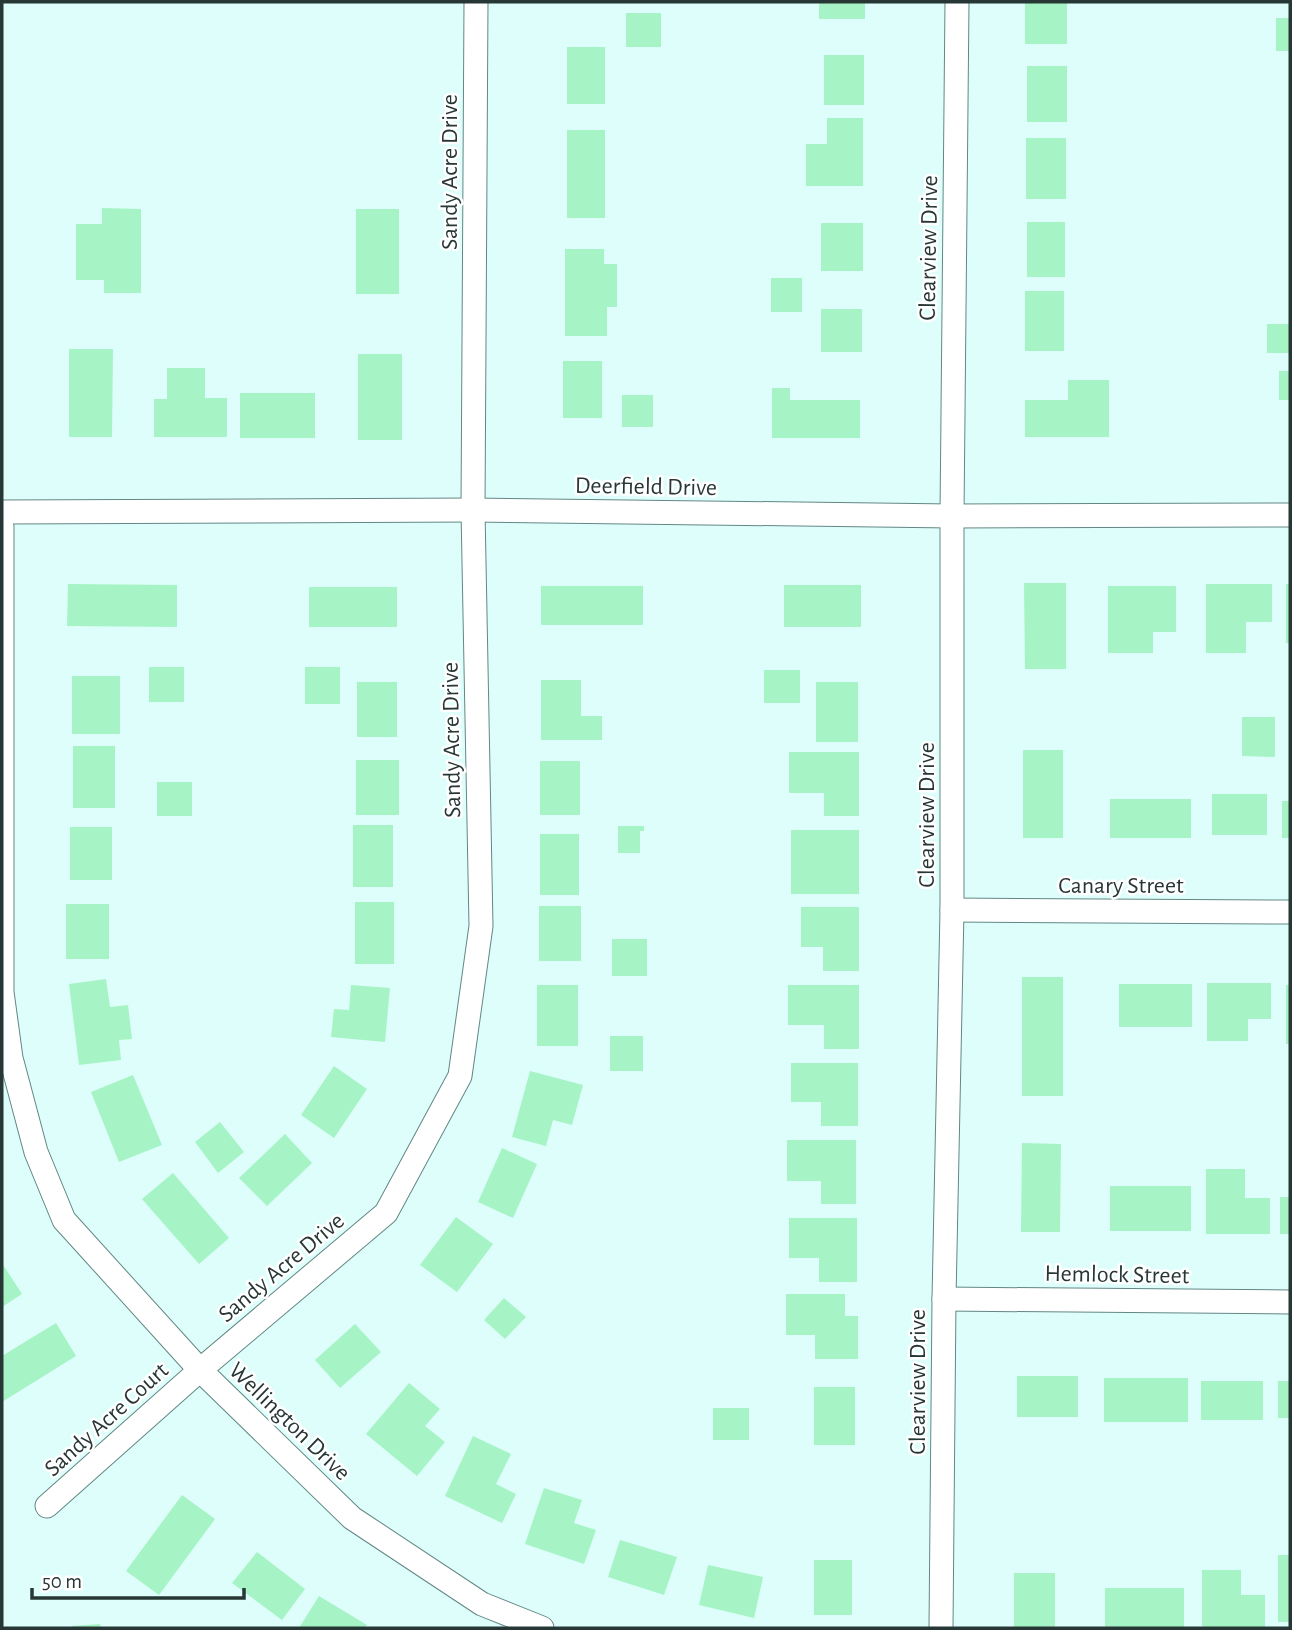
<svg xmlns="http://www.w3.org/2000/svg" width="1292" height="1630" font-family="'Alegreya Sans',sans-serif">
<style>
.building{fill:#a6f4c5}
.lines{fill:none;stroke-linecap:round;stroke-linejoin:round}
.street-casing{stroke:#628784;stroke-width:25}
.street{stroke:#fff;stroke-width:23}
.labels{text-anchor:middle;stroke-width:5;stroke-linejoin:round;paint-order:stroke}
.street-label{font-size:24px;fill:#273735;stroke:#fff}
</style>
<rect width="100%" height="100%" fill="#defefb"/>
<g class="building">
<rect x="819" y="2" width="46" height="17"/>
<rect x="1025" y="2" width="42" height="42"/>
<rect x="626" y="13" width="35" height="34"/>
<rect x="1276" y="18" width="14" height="33"/>
<rect x="567" y="47" width="38" height="57"/>
<rect x="824" y="55" width="40" height="50"/>
<rect x="1027" y="66" width="40" height="56"/>
<path d="M827 118H863V186H806V144H827Z"/>
<rect x="567" y="130" width="38" height="88"/>
<rect x="1026" y="138" width="40" height="61"/>
<path d="M102 208 141 209V293H104V280H76V224H102Z"/>
<rect x="356" y="209" width="43" height="85"/>
<rect x="1027" y="222" width="38" height="55"/>
<rect x="821" y="223" width="42" height="48"/>
<path d="M565 249H604V264H617V307H607V336H565Z"/>
<rect x="771" y="278" width="31" height="34"/>
<rect x="1025" y="291" width="39" height="60"/>
<rect x="821" y="309" width="41" height="43"/>
<rect x="1267" y="324" width="23" height="29"/>
<path d="M69 349H113L112 437H69Z"/>
<rect x="358" y="354" width="44" height="86"/>
<rect x="563" y="361" width="39" height="57"/>
<path d="M167 368H205V398H227V437H154V399H167Z"/>
<rect x="1279" y="371" width="11" height="29"/>
<path d="M1068 380H1109V437H1025V400H1068Z"/>
<path d="M772 388H790V400H860V438H772Z"/>
<rect x="240" y="393" width="75" height="45"/>
<rect x="622" y="395" width="31" height="32"/>
<path d="M1024 583H1066V669H1025Z"/>
<path d="M68 584 177 585V627L67 626Z"/>
<path d="M1206 584H1272V622H1246V653H1206Z"/>
<rect x="1286" y="584" width="4" height="59"/>
<rect x="784" y="585" width="77" height="42"/>
<rect x="541" y="586" width="102" height="39"/>
<path d="M1108 586H1176V632H1153V653H1108Z"/>
<rect x="309" y="587" width="88" height="40"/>
<rect x="149" y="667" width="35" height="35"/>
<rect x="305" y="667" width="35" height="37"/>
<rect x="764" y="670" width="36" height="33"/>
<rect x="72" y="676" width="48" height="58"/>
<path d="M541 680H581V716H602V740H541Z"/>
<rect x="357" y="682" width="40" height="55"/>
<rect x="816" y="682" width="42" height="60"/>
<path d="M1242 717H1275V757L1242 756Z"/>
<rect x="73" y="746" width="42" height="62"/>
<rect x="1023" y="750" width="40" height="88"/>
<path d="M789 752H859V816H824V793H789Z"/>
<rect x="356" y="760" width="43" height="55"/>
<rect x="540" y="761" width="40" height="54"/>
<rect x="157" y="782" width="35" height="34"/>
<rect x="1212" y="794" width="55" height="41"/>
<rect x="1110" y="799" width="81" height="39"/>
<rect x="1282" y="801" width="8" height="37"/>
<rect x="353" y="825" width="40" height="62"/>
<path d="M618 826H644V831H640V853H618Z"/>
<rect x="70" y="827" width="42" height="53"/>
<rect x="791" y="830" width="68" height="64"/>
<rect x="540" y="834" width="39" height="61"/>
<rect x="355" y="902" width="39" height="62"/>
<rect x="66" y="904" width="43" height="55"/>
<rect x="539" y="906" width="42" height="55"/>
<path d="M801 907H859V971H823V947H801Z"/>
<rect x="612" y="939" width="35" height="37"/>
<rect x="1022" y="977" width="41" height="119"/>
<path d="M106 979 110 1007 128 1005 132 1039 119 1040 121 1060 79 1065 69 984Z"/>
<path d="M1207 983H1271V1019H1248V1041H1207Z"/>
<rect x="1119" y="984" width="73" height="43"/>
<path d="M351 985 390 988 385 1042 331 1037 334 1009 349 1010Z"/>
<rect x="537" y="985" width="41" height="61"/>
<path d="M788 985H859V1049H824V1025H788Z"/>
<rect x="1286" y="985" width="4" height="59"/>
<rect x="610" y="1036" width="33" height="35"/>
<path d="M791 1063H858V1126H821V1102H791Z"/>
<path d="M334 1066 367 1089 334 1138 301 1115Z"/>
<path d="M530 1071 583 1085 572 1125 553 1120 546 1146 512 1137Z"/>
<path d="M133 1075 162 1145 119 1162 91 1092Z"/>
<path d="M220 1122 244 1152 218 1173 195 1142Z"/>
<path d="M285 1134 312 1163 267 1206 239 1178Z"/>
<path d="M787 1140H856V1204H821V1181H787Z"/>
<path d="M1022 1143 1061 1144 1060 1232H1021Z"/>
<path d="M502 1148 537 1164 513 1218 478 1202Z"/>
<path d="M1206 1169H1245V1198H1270V1234H1206Z"/>
<path d="M173 1173 229 1238 199 1264 142 1199Z"/>
<rect x="1110" y="1186" width="81" height="45"/>
<rect x="1280" y="1197" width="10" height="37"/>
<path d="M456 1217 493 1244 457 1292 420 1265Z"/>
<path d="M789 1218H857V1282H819V1258H789Z"/>
<path d="M2 1263 22 1294 2 1307Z"/>
<path d="M786 1294H845V1316H858V1359H815V1335H786Z"/>
<path d="M504 1298 526 1317 505 1339 484 1320Z"/>
<path d="M56 1323 76 1356 2 1402V1356Z"/>
<path d="M355 1324 381 1352 340 1388 315 1360Z"/>
<rect x="1017" y="1376" width="61" height="41"/>
<rect x="1104" y="1378" width="84" height="44"/>
<rect x="1201" y="1381" width="62" height="39"/>
<rect x="1278" y="1381" width="12" height="37"/>
<path d="M409 1383 440 1409 425 1426 445 1442 417 1476 366 1434Z"/>
<rect x="814" y="1387" width="41" height="58"/>
<rect x="713" y="1408" width="36" height="32"/>
<path d="M473 1436 511 1454 496 1484 516 1494 502 1523 445 1496Z"/>
<path d="M544 1488 582 1500 574 1523 596 1530 584 1564 525 1544Z"/>
<path d="M182 1495 215 1519 159 1595 126 1571Z"/>
<path d="M620 1540 677 1557 664 1595 608 1577Z"/>
<path d="M257 1552 305 1589 282 1620 232 1583Z"/>
<rect x="1278" y="1555" width="12" height="67"/>
<rect x="814" y="1560" width="38" height="55"/>
<path d="M708 1565 763 1577 754 1618 699 1605Z"/>
<path d="M1202 1570H1241V1595H1265V1628H1202Z"/>
<rect x="1014" y="1573" width="41" height="54"/>
<rect x="1105" y="1588" width="79" height="40"/>
<path d="M319 1596 367 1625 365 1628H299Z"/>
<path d="M100 1624 101 1628H72V1626Z"/>
</g>
<g class="lines">
<defs>
<g id="street">
<path d="M2 512 473 510 952 516 1290 515"/>
<path d="M2 527V992L11 1058 36 1152 64 1220 200 1370 352 1518 482 1604 542 1628"/>
<path d="M952 910 1290 912"/>
<path d="M944 1299 1290 1302"/>
<path d="M47 1506 200 1370 386 1213 460 1076 481 926 473 510 476 2"/>
<path d="M941 1628 944 1299 952 910V516L957 2"/>
</g>
</defs>
<use href="#street" class="street-casing"/>
<use href="#street" class="street"/>
</g>
<g class="labels">
<g class="street-label">
<text transform="translate(449 172) rotate(-90)" y="8">Sandy Acre Drive</text>
<text transform="translate(928 248) rotate(-89)" y="8">Clearview Drive</text>
<text transform="translate(646 486) rotate(1)" y="8">Deerfield Drive</text>
<text transform="translate(451 740) rotate(-91)" y="8">Sandy Acre Drive</text>
<text transform="translate(926 815) rotate(-90)" y="8">Clearview Drive</text>
<text x="1121" y="893">Canary Street</text>
<text transform="translate(281 1267) rotate(-40)" y="8">Sandy Acre Drive</text>
<text transform="translate(1117 1274) rotate(1)" y="8">Hemlock Street</text>
<text transform="translate(917 1382) rotate(-90)" y="8">Clearview Drive</text>
<text transform="translate(106 1419) rotate(-42)" y="8">Sandy Acre Court</text>
<text transform="translate(290 1421) rotate(44)" y="8">Wellington Drive</text>
</g>
</g>
<rect width="1292" height="1630" fill="none" stroke="#273735" stroke-width="7"/>
<path d="M32 1588v10h212v-10" fill="none" stroke="#273735" stroke-width="3.5"/>
<text x="42" y="1588" font-size="21" fill="#273735" stroke="#ffffff" stroke-width="5" paint-order="stroke">50 m</text>
</svg>
